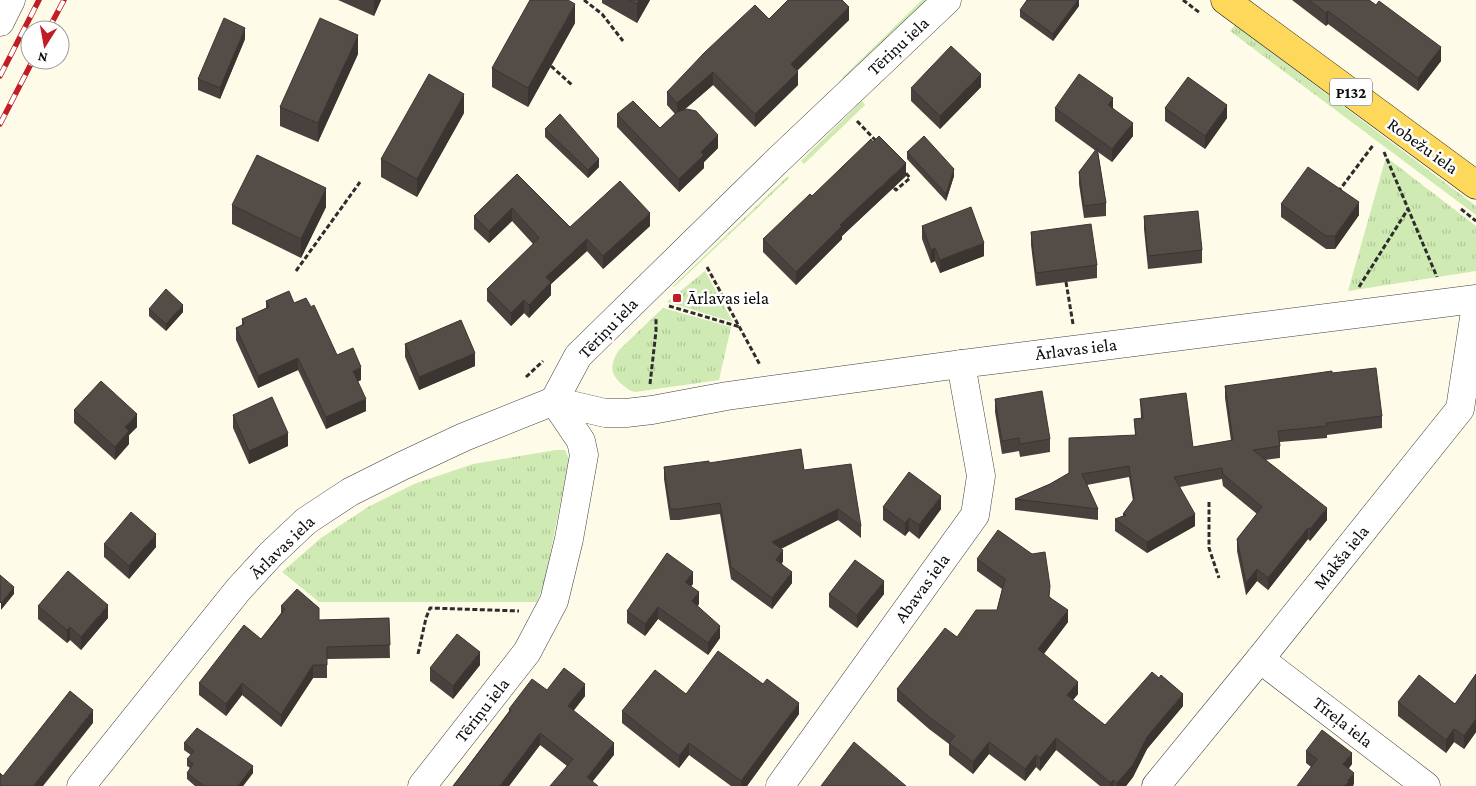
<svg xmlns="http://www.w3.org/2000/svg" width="1476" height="786" font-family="'Crimson Pro',serif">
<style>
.grass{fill:url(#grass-tufts)}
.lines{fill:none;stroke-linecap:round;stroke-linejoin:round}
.minor-casing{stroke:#3e3e3e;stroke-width:29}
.major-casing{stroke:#1c1c1c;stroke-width:29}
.path{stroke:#2d2d2d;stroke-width:3;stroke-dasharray:5 2.5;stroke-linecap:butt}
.minor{stroke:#fff;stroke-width:28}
.major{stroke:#fed85a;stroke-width:28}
.rail-casing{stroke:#c01e24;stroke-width:5.5}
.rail{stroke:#fff;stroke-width:4;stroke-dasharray:11;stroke-linecap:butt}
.wall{fill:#48413d}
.shaded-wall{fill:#3b3532}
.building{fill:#544c47;stroke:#3b3532}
.poi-dot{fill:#c01e24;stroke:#fff;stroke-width:2}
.labels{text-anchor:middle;stroke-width:5;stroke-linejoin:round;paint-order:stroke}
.shield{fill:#fff;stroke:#545454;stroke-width:1}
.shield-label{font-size:16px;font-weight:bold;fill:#0b0b0b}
.street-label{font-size:18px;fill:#0b0b0b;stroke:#fff}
.poi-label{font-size:18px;fill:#0b0b0b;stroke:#fff;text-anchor:start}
</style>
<defs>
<pattern id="grass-tufts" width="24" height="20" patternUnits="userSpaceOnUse" patternTransform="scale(1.25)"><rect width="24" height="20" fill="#cfeab2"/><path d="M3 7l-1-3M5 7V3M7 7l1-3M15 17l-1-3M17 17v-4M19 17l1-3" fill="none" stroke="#b0c798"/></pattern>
</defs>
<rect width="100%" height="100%" fill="#fffbe9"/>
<g class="grass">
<path d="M922 0H926L844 80 842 78Z"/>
<path d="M1235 25 1476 206V215L1230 31Z"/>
<path d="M862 101 865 105 804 164 801 161Z"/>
<path d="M1386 157 1476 226V271L1348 291Z"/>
<path d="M788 176 789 178 674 287 673 286Z"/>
<path d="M705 271 733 322 667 302Z"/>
<path d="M663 308 731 327 719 380 635 392C630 391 628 389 624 386 610 375 609 365 619 350Z"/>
<path d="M556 450H565L569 459 545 580 537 602H319L282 572 321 538 368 507 414 484 473 464Z"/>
</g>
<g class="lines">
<defs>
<g id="minor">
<path d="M0 22 11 0"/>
<path d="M554 401 578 356 777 161 947 0"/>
<path d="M1260 659 1426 786"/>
<path d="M81 786 238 590 271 554 306 521 350 492 402 466 464 437 554 401 605 413H626L652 410 727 396 961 364 1476 299"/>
<path d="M422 786 527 652 554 601 569 539 584 455 581 441 554 401"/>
<path d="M780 786 975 515 981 476 961 364"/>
<path d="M1156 786 1260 659 1460 409 1476 305"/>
</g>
<path id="major" d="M1225 0 1476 185"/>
</defs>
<use href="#minor" class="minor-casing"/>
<use href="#major" class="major-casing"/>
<g class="path">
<path d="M584 0 602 14 623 41"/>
<path d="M1183 0 1200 13"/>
<path d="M551 66 572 85"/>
<path d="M857 121 877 142"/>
<path d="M1384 152 1437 277"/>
<path d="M894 188 896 190 910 178 904 171"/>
<path d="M1338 192 1374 144"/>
<path d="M1461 209 1476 221"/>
<path d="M707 267 760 365"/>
<path d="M296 271 360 182"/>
<path d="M1066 282 1073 324"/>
<path d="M1359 287 1408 209"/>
<path d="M669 306 740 327"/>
<path d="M526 377 543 361"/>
<path d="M650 384 656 331V318"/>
<path d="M1209 502V548L1219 578"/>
<path d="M418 654 426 618 430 608 519 611"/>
</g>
<use href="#minor" class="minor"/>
<use href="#major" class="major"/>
<defs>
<g id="rail">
<path d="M48 30 64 0"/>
<path d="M0 76 39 0"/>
<path d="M0 124 33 60"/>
</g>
</defs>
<use href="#rail" class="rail-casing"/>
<use href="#rail" class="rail"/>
</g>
<g class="wall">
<path d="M338 0H381L374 16Z"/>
<path d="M602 0H650L637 23 602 3Z"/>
<path d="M1079 0V6L1053 41 1020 17V10Z"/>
<path d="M1292 0H1369L1441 61 1418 91 1328 24 1326 26Z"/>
<path d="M769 19 849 20 797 70 798 85 755 127 713 85 684 110 718 148 704 162V168L679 192 617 127V114L660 128 675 114 667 105V92Z"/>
<path d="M575 23 528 107 492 87V68Z"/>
<path d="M245 39 220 99 198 90V79Z"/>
<path d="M358 54 318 142 280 126V107Z"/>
<path d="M981 87 940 129 911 101V88Z"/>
<path d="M1055 108H1113L1133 136 1112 162 1098 152 1106 203V216L1084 218 1079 184V172L1096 151 1055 121Z"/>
<path d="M1165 108 1227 118 1205 149 1165 121Z"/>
<path d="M464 113 417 197 381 177V159Z"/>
<path d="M545 129 599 167 588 178 545 137Z"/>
<path d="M907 152 954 176 946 201 907 159Z"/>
<path d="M517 174 570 227 650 226 603 269 587 251 551 284V295L529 318 524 313 511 326 487 301V289L533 244 512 221 489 243 474 229V216Z"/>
<path d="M906 176 842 236V239L796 285 763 252V239Z"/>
<path d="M1281 204 1359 215 1335 249H1326L1281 217Z"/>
<path d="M232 205 326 207 301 258 232 224Z"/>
<path d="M1144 216 1202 250V263L1148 269 1144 229Z"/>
<path d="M922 226 984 256 940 273 935 261 931 263 922 239Z"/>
<path d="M1031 232 1097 265V278L1036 286 1031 245Z"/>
<path d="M266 301 294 303 311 307 337 355 361 380 358 381 366 411 326 429 298 370 258 388 236 340V328L242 325V319L266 308Z"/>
<path d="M149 309 183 312 166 331 149 316Z"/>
<path d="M405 344 475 366 419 390 405 357Z"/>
<path d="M1332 373 1382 416V428L1327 435V438L1280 442V458L1265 460 1327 520 1310 541 1308 539 1268 590 1257 581 1246 595 1237 551V539L1257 514 1223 486 1222 479 1180 487 1195 526 1147 553 1115 531V519L1123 516V514L1133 501 1129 477 1087 485 1098 509V520L1015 510V499L1050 484 1135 435 1134 419 1141 418 1140 399 1193 447 1231 441 1225 398V386Z"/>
<path d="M995 399 1050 439V452L1020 457 1019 451 1002 454 995 412Z"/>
<path d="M74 410 137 427 129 435V444L115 460 74 423Z"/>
<path d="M233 415 288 446 249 464 233 428Z"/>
<path d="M709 463 804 470 861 526V538L838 520 781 549 783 561 782 564 792 583 772 609 731 579 720 514 679 520H670L664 479V467Z"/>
<path d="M883 507 941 509 919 539 909 531 905 536 883 520Z"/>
<path d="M104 544 156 547 129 579 104 557Z"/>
<path d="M977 559 1050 597 1068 622 1044 654 1078 694 1073 700 1105 725 1183 706 1147 749 1133 777 1126 786H1100L1056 750 1040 771 1036 767 1025 781 989 754 973 774 949 755V744L929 729 897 701V689L957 637 997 610 1002 589 977 571Z"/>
<path d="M693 584 691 586 699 604 697 606 720 638 708 655 658 619 645 636 627 623V611Z"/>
<path d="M829 594H884L857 628 829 607Z"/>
<path d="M38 606 108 618 81 650 70 640 67 643 38 619Z"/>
<path d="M281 606 319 620 389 618 390 658 327 659V678H313L281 727 242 695 226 716 199 695V683L261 639 281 613Z"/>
<path d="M480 665 453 699 430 681V668Z"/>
<path d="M1476 674V732L1464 749 1454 742 1446 753 1398 716V702L1455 704Z"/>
<path d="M547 690 585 696 573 711 614 755 567 766 540 745 509 786H453L509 711V709Z"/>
<path d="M686 694 799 714 747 786H731L689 755 679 768 622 723V711Z"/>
<path d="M184 743 253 773 243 786H195L187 779V773L190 768 187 766V759L191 755 184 750Z"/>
<path d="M1306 751 1352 764 1349 768 1354 784 1311 767 1306 763Z"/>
</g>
<g class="shaded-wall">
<path d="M374 0H381L374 16Z"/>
<path d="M639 0H650L637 23V4Z"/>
<path d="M1078 0H1079V6L1053 41V34Z"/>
<path d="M575 4V23L528 107V88Z"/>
<path d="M849 7V20L791 77V64Z"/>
<path d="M1328 11V24L1326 26V13Z"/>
<path d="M245 28V39L220 99V88Z"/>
<path d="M358 35V54L318 142V123Z"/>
<path d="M1441 47V61L1418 91V78Z"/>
<path d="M713 72V85L677 116V103Z"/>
<path d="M798 72V85L755 127V114Z"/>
<path d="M981 74V87L940 129V116Z"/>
<path d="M464 94V113L417 197V179Z"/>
<path d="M1113 98V112L1108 105Z"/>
<path d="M1227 105V118L1205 149V136Z"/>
<path d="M1133 123V136L1112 162V149Z"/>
<path d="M718 135V148L704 162V168L679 192V179L701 152Z"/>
<path d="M599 159V167L588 178V170Z"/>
<path d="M906 163V176L842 236V239L796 285V272L840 225Z"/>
<path d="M954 169V176L946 201V194Z"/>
<path d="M326 188V207L301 258V239Z"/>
<path d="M1359 202V215L1335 249V236Z"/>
<path d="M512 208V221L489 243V231Z"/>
<path d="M650 213V226L603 269V256Z"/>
<path d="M587 239V251L551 284V295L529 318V305L546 277Z"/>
<path d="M984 243V256L940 273V260Z"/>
<path d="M935 248V261L931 263V250Z"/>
<path d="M524 300V313L511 326V313Z"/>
<path d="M183 305V312L166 331V324Z"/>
<path d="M475 353V366L419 390V377Z"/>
<path d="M298 358V370L258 388V376Z"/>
<path d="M361 367V380L353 384V371Z"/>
<path d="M366 399V411L326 429V417Z"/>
<path d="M137 414V427L129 435V444L115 460V447L125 427Z"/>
<path d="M288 433V446L249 464V451Z"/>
<path d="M941 496V509L919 539V525Z"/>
<path d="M1327 508V520L1310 541V529Z"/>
<path d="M838 509V520L772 553V542Z"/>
<path d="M1195 514V526L1147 553V542Z"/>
<path d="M909 518V531L905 536V523Z"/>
<path d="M1308 528V539L1268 590V578Z"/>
<path d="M156 534V547L129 579V566Z"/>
<path d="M783 550V561L776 571V560Z"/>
<path d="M1257 569V581L1246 595V583Z"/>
<path d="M693 572V584L685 594V582Z"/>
<path d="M792 572V583L772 609V598Z"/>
<path d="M884 581V594L857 628V615Z"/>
<path d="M14 587V594L1 610V603Z"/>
<path d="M699 592V604L692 613V601Z"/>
<path d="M108 605V618L81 650V637Z"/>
<path d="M658 607V619L645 636V624Z"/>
<path d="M1068 610V622L1038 661V649Z"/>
<path d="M720 626V638L708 655V643Z"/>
<path d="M70 627V640L67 643V630Z"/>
<path d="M480 652V665L453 699V686Z"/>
<path d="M313 665V678L281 727V715Z"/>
<path d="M1078 682V694L1067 707V695Z"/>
<path d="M242 683V695L226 716V704Z"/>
<path d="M585 684V696L568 718V706Z"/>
<path d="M1183 694V706L1147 749 1133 777 1126 786H1117V783L1147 737Z"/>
<path d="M799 703V714L747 786H741V781Z"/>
<path d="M93 710V723L43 786H33Z"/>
<path d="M1476 719V732L1464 749V736Z"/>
<path d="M1454 729V742L1446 753V740Z"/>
<path d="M540 733V745L509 786H500Z"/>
<path d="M1056 738V750L1040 771V758Z"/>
<path d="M989 742V754L973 774V762Z"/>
<path d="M614 743V755L589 786 587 777Z"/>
<path d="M689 743V755L679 768V756Z"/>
<path d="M1352 753V764L1343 776V764Z"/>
<path d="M1036 755V767L1025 781V769Z"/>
<path d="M253 766V773L243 786H238Z"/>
<path d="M1354 773V784L1353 786H1344Z"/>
<path d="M1113 780V786H1111V783Z"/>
</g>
<g class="building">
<path d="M530 0H568L575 4 528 88 492 68Z"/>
<path d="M629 0H639L637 4Z"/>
<path d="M788 0H842L849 7 791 64 798 72 755 114 713 72 677 103 667 92 705 52 755 5 769 19Z"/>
<path d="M1027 0H1078L1053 34 1020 10Z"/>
<path d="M1309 0H1369L1376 5 1379 1 1441 47 1418 78 1328 11 1326 13Z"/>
<path d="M224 18 245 28 220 88 198 79Z"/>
<path d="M320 18 358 35 318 123 280 107Z"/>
<path d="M951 46 981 74 940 116 911 88Z"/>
<path d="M429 74 464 94 417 179 381 159Z"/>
<path d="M1079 74 1113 98 1108 105 1133 123 1112 149 1055 108Z"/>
<path d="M1188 77 1227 105 1205 136 1165 108Z"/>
<path d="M633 101 660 128 677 112 687 109 696 111 718 135 701 152 704 155 679 179 617 114Z"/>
<path d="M560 114 599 159 588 170 545 129Z"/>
<path d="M879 136 906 163 840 225 842 226 796 272 763 239 810 194 812 196 871 139 873 142Z"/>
<path d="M924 136 954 169 946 194 907 152Z"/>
<path d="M1097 148 1106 203 1084 206 1079 172Z"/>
<path d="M257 155 326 188 301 239 232 205Z"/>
<path d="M1308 167 1359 202 1335 236H1326L1281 204Z"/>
<path d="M517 174 570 227 620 181 650 213 603 256 587 239 546 277 551 282 529 305 524 300 511 313 487 289 539 238 512 208 489 231 474 216Z"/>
<path d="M971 207 984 243 940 260 935 248 931 250 922 226Z"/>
<path d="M1198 211 1202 250 1148 256 1144 216Z"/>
<path d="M1091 224 1097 265 1036 273 1031 232Z"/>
<path d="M166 289 183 305 166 324 149 309Z"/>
<path d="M289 291 294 303 306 298 311 307 314 305 337 355 353 348 361 367 353 371 366 399 326 417 298 358 258 376 236 328 244 324 242 319 269 307 266 301Z"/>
<path d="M461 320 475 353 419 377 405 344Z"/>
<path d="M1376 368 1382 416 1326 423 1327 426 1278 431 1280 446 1253 450 1327 508 1310 529 1308 528 1268 578 1257 569 1246 583 1237 539 1262 507 1223 474 1222 468 1174 477 1195 514 1147 542 1115 519 1126 515 1123 514 1134 499 1129 466 1082 474 1098 509 1015 499 1050 484 1069 473V438L1136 435 1134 419 1143 418 1140 399 1186 393 1193 447 1233 440 1225 386 1332 371V373Z"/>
<path d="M101 381 137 414 125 427 129 431 115 447 74 410Z"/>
<path d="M1042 391 1050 439 1020 444 1019 438 1002 441 995 399Z"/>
<path d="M272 397 288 433 249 451 233 415Z"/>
<path d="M801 449 804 470 851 464 861 526 838 509 772 542 783 550 776 560 792 572 772 598 731 567 720 503 679 509H670L664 467 709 461V463Z"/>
<path d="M909 472 941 496 919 525 909 518 905 523 883 507Z"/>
<path d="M131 512 156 534 129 566 104 544Z"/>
<path d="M998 530 1032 554 1045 552 1050 586 1049 597 1068 610 1038 649 1078 682 1067 695 1105 725 1152 672 1159 678 1161 675 1183 694 1147 737 1133 765 1117 783 1113 780 1111 783 1056 738 1040 758 1036 755 1025 769 989 742 973 762 949 743 955 736 929 717 897 689 945 628 957 637 976 610H997L1005 579 977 559Z"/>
<path d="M667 553 693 572 685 582 699 592 692 601 720 626 708 643 658 607 645 624 627 611Z"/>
<path d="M855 560 884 581 857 615 829 594Z"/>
<path d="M68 571 108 605 81 637 70 627 67 630 38 606Z"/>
<path d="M0 575 14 587 1 603 0 602Z"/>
<path d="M297 589 319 608V620L389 618 390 645 327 647V665H313L281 715 242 683 226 704 199 683 244 625 261 639 285 609 281 606Z"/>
<path d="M457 634 480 652 453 686 430 668Z"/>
<path d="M718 651 763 684 767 679 799 703 741 781 689 743 679 756 622 711 655 670 686 694Z"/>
<path d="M564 668 585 684 568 706 614 743 587 777 598 786H550L573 759 540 733 500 786H453L511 710 509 709 532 679 547 690Z"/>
<path d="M1476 674V719L1464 736 1454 729 1446 740 1398 702 1419 675 1455 704Z"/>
<path d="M70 691 93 710 33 786H0V773L3 776Z"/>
<path d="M197 728 253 766 238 786H204L187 773 193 764 187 759 194 751 184 743Z"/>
<path d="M1322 730 1352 753 1343 764 1354 773 1344 785 1345 786H1297L1317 759 1306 751Z"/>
<path d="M854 742 906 786H821Z"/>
</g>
<rect class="poi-dot" x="672" y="293" width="10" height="10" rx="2.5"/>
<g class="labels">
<rect class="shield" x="1330" y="78.5" width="42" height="27" rx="4"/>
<g class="shield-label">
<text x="1351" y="98">P132</text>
</g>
<g class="street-label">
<text transform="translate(898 46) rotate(-43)" y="6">Tēriņu iela</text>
<text transform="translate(1423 146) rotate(36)" y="6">Robežu iela</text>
<text transform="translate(608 328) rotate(-46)" y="6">Tēriņu iela</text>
<text transform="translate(1076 349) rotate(-7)" y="6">Ārlavas iela</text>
<text transform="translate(282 547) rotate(-44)" y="6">Ārlavas iela</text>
<text transform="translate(1341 557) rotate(-51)" y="6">Makša iela</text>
<text transform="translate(922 588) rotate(-54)" y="6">Abavas iela</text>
<text transform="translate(482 710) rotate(-52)" y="6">Tēriņu iela</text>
<text transform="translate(1343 722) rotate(38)" y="6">Tīreļa iela</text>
</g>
<g class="poi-label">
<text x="687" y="304">Ārlavas iela</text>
</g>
</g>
<g transform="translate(45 45) rotate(191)"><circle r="24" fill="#ffffff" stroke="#9d9d9d"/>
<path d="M0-4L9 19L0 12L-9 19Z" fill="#c01e24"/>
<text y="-8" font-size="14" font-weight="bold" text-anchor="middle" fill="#0b0b0b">N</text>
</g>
</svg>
